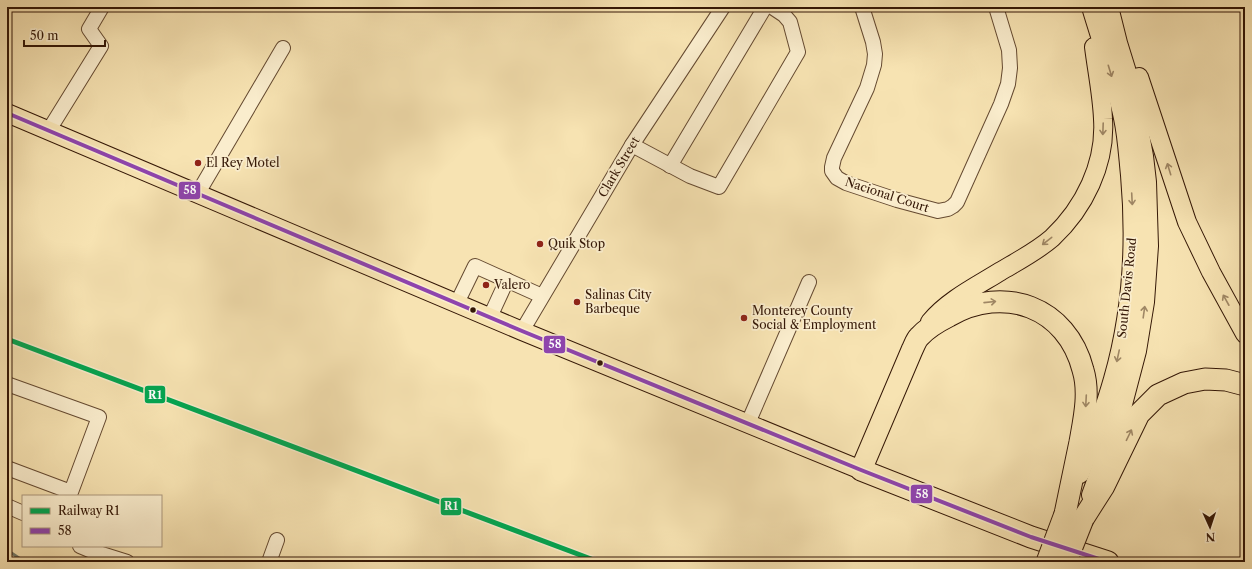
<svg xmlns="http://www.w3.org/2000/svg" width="1252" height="569" font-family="'Libre Caslon Text',serif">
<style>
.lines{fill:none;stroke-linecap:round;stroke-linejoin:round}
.stream{stroke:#737b6b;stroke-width:3}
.minor-casing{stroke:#654a31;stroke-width:16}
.major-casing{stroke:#341706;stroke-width:20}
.highway-casing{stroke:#341706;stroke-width:23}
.minor{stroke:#faedcd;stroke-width:14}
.major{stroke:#f7e3b2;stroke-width:18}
.highway{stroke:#f7e3b2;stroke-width:21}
.highway-bridge-casing{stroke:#341706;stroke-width:23;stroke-linecap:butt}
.highway-bridge{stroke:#f7e3b2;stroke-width:21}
.bus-1-casing{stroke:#faedcd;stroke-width:7}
.bus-1{stroke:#8e44ad;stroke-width:4}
.rail-1-casing{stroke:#faedcd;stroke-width:8}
.rail-1{stroke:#00a651;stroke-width:5}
.oneway{stroke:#9f8765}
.poi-dot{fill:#8f2418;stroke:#faedcd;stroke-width:1.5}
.bus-dot{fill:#341706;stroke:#faedcd;stroke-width:1.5}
.labels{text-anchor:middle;stroke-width:3.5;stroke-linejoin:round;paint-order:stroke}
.poi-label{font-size:12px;fill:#341706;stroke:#faedcd;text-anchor:start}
.street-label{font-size:12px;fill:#341706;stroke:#faedcd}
.line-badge{stroke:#faedcd;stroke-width:1.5}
.badge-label{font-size:11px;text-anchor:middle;font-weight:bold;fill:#fff}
</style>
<rect width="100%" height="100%" fill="#f7e3b2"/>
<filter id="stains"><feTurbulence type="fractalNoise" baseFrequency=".005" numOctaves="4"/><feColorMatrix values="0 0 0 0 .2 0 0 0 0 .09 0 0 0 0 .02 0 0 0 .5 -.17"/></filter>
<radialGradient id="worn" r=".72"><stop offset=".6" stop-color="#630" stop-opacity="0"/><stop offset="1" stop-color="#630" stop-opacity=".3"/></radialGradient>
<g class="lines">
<path class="stream" d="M7 550 25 562"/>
<defs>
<g id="minor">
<path d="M862 7 873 42 875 54 874 65 867 88 834 158 832 167V171L837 178 846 183 897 200 938 211 948 209 953 206 957 202 1001 104 1008 84 1010 68 1009 50 996 7"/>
<path d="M49 130 101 46 89 29 102 7"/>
<path d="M632 145 690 176 719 187 798 52 790 22 784 15 772 7"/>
<path d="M670 166 765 7"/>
<path d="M198 193 283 48"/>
<path d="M457 303 475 266 542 296"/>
<path d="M490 317 507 280"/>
<path d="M522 331 632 145 723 7"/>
<path d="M7 384 99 417 71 492 7 468"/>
<path d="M748 423 809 282"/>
<path d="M7 506 23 513"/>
<path d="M80 546 92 551 127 562"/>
<path d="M269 562 277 540"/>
</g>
<g id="major">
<path d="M1139 77 1187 222 1211 272 1245 334"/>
<path d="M7 113 522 331 861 470"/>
<path d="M930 322C948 300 977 286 1001 271 1018 261 1037 251 1052 238 1084 208 1106 164 1103 119 1102 95 1097 71 1094 47"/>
<path d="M1080 474C1092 443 1104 411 1113 379 1132 313 1136 243 1130 175 1128 156 1127 136 1123 118 1115 80 1102 44 1091 7"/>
<path d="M1091 495 1121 412 1137 351 1145 302 1149 246 1147 182 1144 156 1131 85 1118 43 1109 7"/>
</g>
<g id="highway">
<path d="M1065 514C1070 490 1075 466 1080 442 1084 419 1090 393 1083 370 1067 307 1004 284 949 316 939 321 927 328 919 337 916 340 914 346 912 350L861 470 1031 537 1108 562"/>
<path d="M1083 519 1104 486 1139 414 1158 395 1184 383 1205 379 1226 380 1245 385"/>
</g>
</defs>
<use href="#minor" class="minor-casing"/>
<use href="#major" class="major-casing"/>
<use href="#highway" class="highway-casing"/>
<use href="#minor" class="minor"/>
<use href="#major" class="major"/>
<use href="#highway" class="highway"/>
<defs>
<g id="highway-bridge">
<path d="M1047 562 1065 514"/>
<path d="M1066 562 1083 519"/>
</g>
</defs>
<use href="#highway-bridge" class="highway-bridge-casing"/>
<use href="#highway-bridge" class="highway-bridge"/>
<defs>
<path id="bus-1" d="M7 113 522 331 861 470 1031 537 1108 562"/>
</defs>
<use href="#bus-1" class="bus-1-casing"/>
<use href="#bus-1" class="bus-1"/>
<defs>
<path id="rail-1" d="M7 339 599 562"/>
</defs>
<use href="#rail-1" class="rail-1-casing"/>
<use href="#rail-1" class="rail-1"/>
</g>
<defs><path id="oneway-shaft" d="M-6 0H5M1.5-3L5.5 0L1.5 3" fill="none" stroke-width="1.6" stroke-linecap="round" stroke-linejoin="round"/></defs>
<g class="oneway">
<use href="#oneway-shaft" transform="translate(1110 71) rotate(73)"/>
<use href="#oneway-shaft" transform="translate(1103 129) rotate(92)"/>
<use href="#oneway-shaft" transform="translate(1169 169) rotate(-107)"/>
<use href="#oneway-shaft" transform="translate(1132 199) rotate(87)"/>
<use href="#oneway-shaft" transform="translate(1047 241) rotate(142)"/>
<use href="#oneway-shaft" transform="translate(1226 300) rotate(-119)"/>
<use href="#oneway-shaft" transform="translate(990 302) rotate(-6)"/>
<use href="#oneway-shaft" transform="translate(1144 312) rotate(-82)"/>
<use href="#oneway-shaft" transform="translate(1118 356) rotate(102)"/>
<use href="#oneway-shaft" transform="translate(1086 401) rotate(93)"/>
<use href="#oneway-shaft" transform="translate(1129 435) rotate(-64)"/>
</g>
<g class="poi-dot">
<circle cx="198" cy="163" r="4"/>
<circle cx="540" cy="244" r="4"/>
<circle cx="486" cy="285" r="4"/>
<circle cx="577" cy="302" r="4"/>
<circle cx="744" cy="318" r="4"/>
</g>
<g class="bus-dot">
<circle cx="473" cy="310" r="3.5"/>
<circle cx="600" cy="363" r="3.5"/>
</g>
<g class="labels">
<g class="poi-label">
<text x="206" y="167">El Rey Motel</text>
<text x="548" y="248">Quik Stop</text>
<text x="494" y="289">Valero</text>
<text x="585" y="299">Salinas City<tspan x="585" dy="14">Barbeque</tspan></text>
<text x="752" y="315">Monterey County<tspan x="752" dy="14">Social &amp; Employment</tspan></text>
</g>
<g class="street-label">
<text transform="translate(619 167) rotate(-59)" y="4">Clark Street</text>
<text transform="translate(887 195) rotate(18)" y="4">Nacional Court</text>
<text transform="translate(1127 288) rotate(-84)" y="4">South Davis Road</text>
</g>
</g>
<g class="line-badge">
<rect x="178" y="181" width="23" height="19" rx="4" fill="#8e44ad"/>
<rect x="543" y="335" width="23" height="19" rx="4" fill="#8e44ad"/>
<rect x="144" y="385" width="22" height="19" rx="4" fill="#00a651"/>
<rect x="910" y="484" width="23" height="20" rx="4" fill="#8e44ad"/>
<rect x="440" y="497" width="22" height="19" rx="4" fill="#00a651"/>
</g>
<g class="badge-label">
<text x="190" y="194">58</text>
<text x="555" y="348">58</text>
<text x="155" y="399">R1</text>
<text x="922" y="498">58</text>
<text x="451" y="510">R1</text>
</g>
<rect width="1252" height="569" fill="none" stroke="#f7e3b2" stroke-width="24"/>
<rect x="8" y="8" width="1236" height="553" fill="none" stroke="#341706" stroke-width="2"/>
<rect x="12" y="12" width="1228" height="545" fill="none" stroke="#341706"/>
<rect x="22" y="495" width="140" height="52" fill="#faedcd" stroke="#ab977d"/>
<rect x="30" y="508" width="20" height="6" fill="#00a651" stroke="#ab977d"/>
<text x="58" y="515" font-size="12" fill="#341706">Railway R1</text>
<rect x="30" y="528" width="20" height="6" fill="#8e44ad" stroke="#ab977d"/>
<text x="58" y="535" font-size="12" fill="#341706">58</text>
<g transform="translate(1210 527) rotate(177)" stroke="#faedcd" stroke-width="3" paint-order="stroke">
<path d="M0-3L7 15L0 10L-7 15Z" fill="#341706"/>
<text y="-6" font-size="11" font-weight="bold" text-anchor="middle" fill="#341706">N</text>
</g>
<path d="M24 40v6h81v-6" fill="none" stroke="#341706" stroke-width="2"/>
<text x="30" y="40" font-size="12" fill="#341706" stroke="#faedcd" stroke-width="3" paint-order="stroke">50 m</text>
<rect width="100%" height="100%" filter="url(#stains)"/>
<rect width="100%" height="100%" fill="url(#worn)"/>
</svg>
